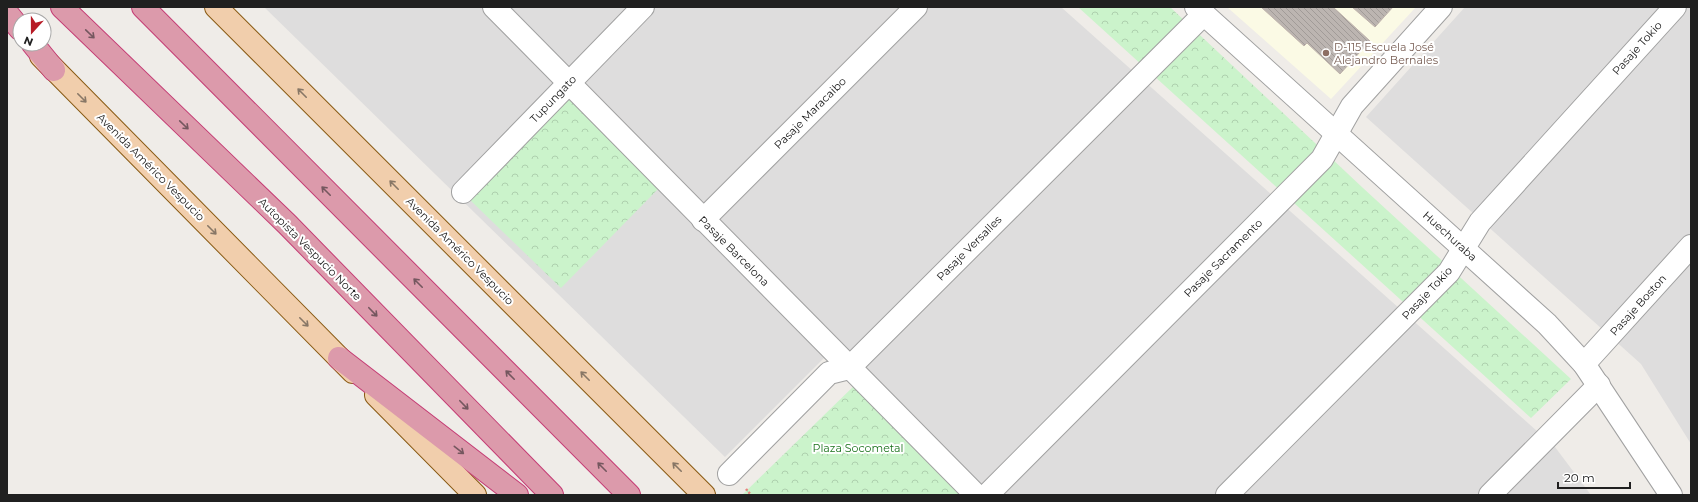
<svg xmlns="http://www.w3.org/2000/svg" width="1698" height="502" font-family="Montserrat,sans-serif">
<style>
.residential{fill:#dedddd}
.education{fill:#fbfae5}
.park{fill:url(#park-crowns)}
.building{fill:url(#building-back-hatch);stroke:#bfb3ac}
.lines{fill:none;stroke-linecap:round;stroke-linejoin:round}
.minor-casing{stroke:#a1a1a1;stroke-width:24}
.major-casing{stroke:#895a13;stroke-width:24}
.highway-casing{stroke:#c53d75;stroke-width:24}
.path{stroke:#e9837f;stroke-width:2.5;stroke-dasharray:2 2;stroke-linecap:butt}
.minor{stroke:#fff;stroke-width:22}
.major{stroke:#f1ceac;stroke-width:22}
.highway{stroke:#dc9aab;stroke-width:22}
.oneway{stroke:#75575f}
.oneway2{stroke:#876}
.education-dot{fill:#8d6e63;stroke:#fff;stroke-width:1.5}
.labels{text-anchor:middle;stroke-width:4;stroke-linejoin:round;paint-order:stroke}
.education-label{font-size:11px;fill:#785e54;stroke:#fff;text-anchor:start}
.street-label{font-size:11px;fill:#202020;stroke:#fff}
.park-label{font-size:11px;fill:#1a721b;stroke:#fff}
</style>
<defs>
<pattern id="park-crowns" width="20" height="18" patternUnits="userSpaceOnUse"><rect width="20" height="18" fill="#cbf3cb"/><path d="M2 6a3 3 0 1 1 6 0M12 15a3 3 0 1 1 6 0" fill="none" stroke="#aed0ae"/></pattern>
<pattern id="building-back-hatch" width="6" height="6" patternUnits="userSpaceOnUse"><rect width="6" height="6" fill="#bcb5b1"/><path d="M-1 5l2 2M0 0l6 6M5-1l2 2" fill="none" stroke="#a19b98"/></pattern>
</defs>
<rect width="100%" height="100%" fill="#efece8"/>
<g class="residential">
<path d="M264 7H1061L1555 447 1591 495H992L839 343 725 457Z"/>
<path d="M1465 7H1691V444L1641 364 1366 117Z"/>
</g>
<path class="education" d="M1227 7H1416L1331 99Z"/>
<g class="park">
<path d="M1078 7H1170L1363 188 1571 379 1531 418Z"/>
<path d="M568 94 662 185 561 288 468 198Z"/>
<path d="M858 382 969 495H742Z"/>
</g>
<g class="building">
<path d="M1261 7H1333L1370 41 1340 74 1307 43 1304 46Z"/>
<path d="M1352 7H1393L1375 27Z"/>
</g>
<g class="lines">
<defs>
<g id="minor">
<path d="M494 7 976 495"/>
<path d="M1196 7 1547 324 1584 364 1671 495"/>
<path d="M463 192 643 7"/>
<path d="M703 220 916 7"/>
<path d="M1584 364 1691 246"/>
<path d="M729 474 829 373 849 368 1204 14"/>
<path d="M987 495 1322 159 1352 106 1441 7"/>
<path d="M1227 495 1449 272 1480 222 1675 7"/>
<path d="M1490 495 1599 385"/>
</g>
<g id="major">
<path d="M216 7 704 495"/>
<path d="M41 56 353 372"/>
<path d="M376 395 475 495"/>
</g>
<g id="highway">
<path d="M62 7 287 224 552 495"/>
<path d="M143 7 629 495"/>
<path d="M7 13 20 29"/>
<path d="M33 44 54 70"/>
<path d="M339 358 517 495"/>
</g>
</defs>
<use href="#minor" class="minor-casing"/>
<use href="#major" class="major-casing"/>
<use href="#highway" class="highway-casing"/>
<path class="path" d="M746 489 751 495"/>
<use href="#minor" class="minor"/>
<use href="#major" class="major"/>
<use href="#highway" class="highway"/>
</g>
<defs><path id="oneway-shaft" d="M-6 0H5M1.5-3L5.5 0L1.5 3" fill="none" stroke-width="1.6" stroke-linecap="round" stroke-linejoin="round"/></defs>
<g class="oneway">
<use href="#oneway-shaft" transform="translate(90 34) rotate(44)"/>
<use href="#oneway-shaft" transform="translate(184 125) rotate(44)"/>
<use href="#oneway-shaft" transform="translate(326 191) rotate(-135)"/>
<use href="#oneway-shaft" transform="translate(418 283) rotate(-135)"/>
<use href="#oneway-shaft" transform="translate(373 312) rotate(46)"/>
<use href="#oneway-shaft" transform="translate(510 375) rotate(-135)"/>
<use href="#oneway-shaft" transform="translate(464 405) rotate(46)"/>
<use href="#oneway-shaft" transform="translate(459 450) rotate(38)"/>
<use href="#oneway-shaft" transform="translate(602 467) rotate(-135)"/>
</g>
<g class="oneway2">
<use href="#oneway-shaft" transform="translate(302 93) rotate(-135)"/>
<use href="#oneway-shaft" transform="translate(82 98) rotate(45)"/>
<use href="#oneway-shaft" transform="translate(394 185) rotate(-135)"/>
<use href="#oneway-shaft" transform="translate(212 230) rotate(45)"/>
<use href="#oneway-shaft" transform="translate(304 322) rotate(45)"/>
<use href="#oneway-shaft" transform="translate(585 376) rotate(-135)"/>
<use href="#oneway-shaft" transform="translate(677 467) rotate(-135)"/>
</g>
<circle class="education-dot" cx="1326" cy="53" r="4"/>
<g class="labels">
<g class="education-label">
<text x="1334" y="51">D-115 Escuela José<tspan x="1334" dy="13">Alejandro Bernales</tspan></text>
</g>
<g class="street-label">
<text transform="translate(1637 48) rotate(-48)" y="4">Pasaje Tokio</text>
<text transform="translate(553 99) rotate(-46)" y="4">Tupungato</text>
<text transform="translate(810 113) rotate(-45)" y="4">Pasaje Maracaibo</text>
<text transform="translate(151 167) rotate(45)" y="4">Avenida Américo Vespucio</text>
<text transform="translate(1450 236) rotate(42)" y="4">Huechuraba</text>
<text transform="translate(969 248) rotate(-45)" y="4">Pasaje Versalles</text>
<text transform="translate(310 249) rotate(45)" y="4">Autopista Vespucio Norte</text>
<text transform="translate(460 251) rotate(45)" y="4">Avenida Américo Vespucio</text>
<text transform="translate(734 251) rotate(45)" y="4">Pasaje Barcelona</text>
<text transform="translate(1223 258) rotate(-45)" y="4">Pasaje Sacramento</text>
<text transform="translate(1427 293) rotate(-47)" y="4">Pasaje Tokio</text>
<text transform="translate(1638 305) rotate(-48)" y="4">Pasaje Boston</text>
</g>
<g class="park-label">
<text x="858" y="452">Plaza Socometal</text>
</g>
</g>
<rect width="1698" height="502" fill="none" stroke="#202020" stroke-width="16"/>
<g transform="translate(32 32) rotate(201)"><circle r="19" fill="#ffffff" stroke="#a6a6a6"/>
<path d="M0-3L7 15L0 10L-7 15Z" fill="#b71a25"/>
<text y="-6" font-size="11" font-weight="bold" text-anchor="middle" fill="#202020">N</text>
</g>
<path d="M1558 482v6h72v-6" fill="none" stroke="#202020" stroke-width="2"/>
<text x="1564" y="482" font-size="12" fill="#202020" stroke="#ffffff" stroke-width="3" paint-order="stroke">20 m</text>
</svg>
